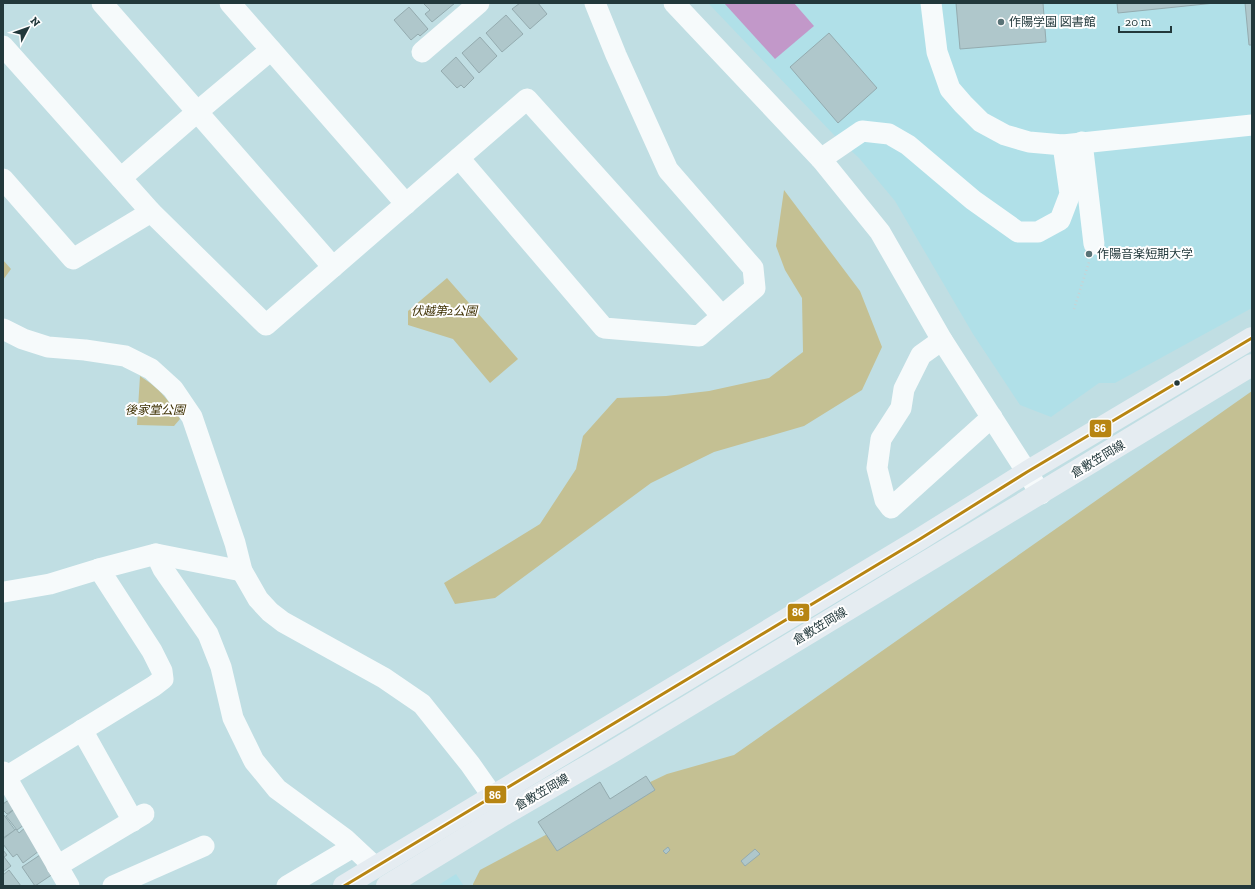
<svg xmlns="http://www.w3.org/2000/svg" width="1255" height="889" font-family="'Zilla Slab','Noto Sans JP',serif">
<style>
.built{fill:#b0e0e8}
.green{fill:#c4c093}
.water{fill:#c298c9}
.building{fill:#afc7cb;stroke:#94abaf}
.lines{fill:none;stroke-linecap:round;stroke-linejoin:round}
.path{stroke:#c9d2d4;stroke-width:2.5;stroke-dasharray:1 3;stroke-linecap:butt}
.minor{stroke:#f6fafb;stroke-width:21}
.major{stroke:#e5ecf1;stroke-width:22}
.bus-1-casing{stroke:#fefefe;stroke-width:6}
.bus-1{stroke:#b78512;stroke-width:3}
.poi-dot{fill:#597276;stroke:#fefefe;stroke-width:1.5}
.bus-dot{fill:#22383b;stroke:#fefefe;stroke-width:1.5}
.labels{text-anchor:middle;stroke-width:4;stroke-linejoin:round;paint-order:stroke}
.poi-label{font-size:12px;fill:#22383b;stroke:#fefefe;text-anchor:start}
.park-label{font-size:12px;font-style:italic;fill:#3e3002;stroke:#fefefe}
.street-label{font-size:12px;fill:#22383b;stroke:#fefefe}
.line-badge{stroke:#fefefe;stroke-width:1.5}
.badge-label{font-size:11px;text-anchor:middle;font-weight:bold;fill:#fff}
</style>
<rect width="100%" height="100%" fill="#c0dee3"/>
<g class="built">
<path d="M708 3H1252V308L1115 383H1099L1051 417 1020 405 973 334 895 201 859 158 834 135Z"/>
<path d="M456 874 464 886H437Z"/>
</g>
<g class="green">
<path d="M784 190 860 291 882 347 862 390 804 426 714 452 651 483 495 598 455 604 444 583 540 524 576 469 583 436 617 398 666 396 709 391 769 378 803 352 802 298 785 270 776 246Z"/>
<path d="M3 260 11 269 3 280Z"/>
<path d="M447 278 518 359 490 383 453 339 408 325V311Z"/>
<path d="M140 376C160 389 168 399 180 419L174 426 137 425Z"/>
<path d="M1252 391V886H473V884L480 870 602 805 667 774 734 755Z"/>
</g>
<path class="water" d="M724 3H794L814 26 775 59Z"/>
<g class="building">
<path d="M423 3H455L432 22 425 14 430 10Z"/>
<path d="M520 3H538L547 14 530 29 512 9Z"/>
<path d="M956 3H1043L1046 42 960 49Z"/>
<path d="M1117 3H1215L1118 13Z"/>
<path d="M1245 3H1252V45H1249Z"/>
<path d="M409 7 428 29 420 36 418 34 411 40 394 20Z"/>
<path d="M506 15 523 34 502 52 486 33Z"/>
<path d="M829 33 877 88 838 123 790 67Z"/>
<path d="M480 37 497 56 479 73 462 53Z"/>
<path d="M456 57 474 78 464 88 461 85 457 88 441 71Z"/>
<path d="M646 776 655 790 557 851 538 822 600 782 610 799Z"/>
<path d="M10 799 16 808 7 814 3 810V804Z"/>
<path d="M16 808 28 822 17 830 6 816Z"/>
<path d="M3 815H4L15 830 3 838Z"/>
<path d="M27 826 43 848 23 863 17 854 13 857 3 844V839L16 829 19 833Z"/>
<path d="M668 847 670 850 666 854 663 851Z"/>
<path d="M755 849 760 854 745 866 741 861Z"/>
<path d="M3 850 7 855 4 857 11 866 3 872Z"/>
<path d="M43 853 56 872 35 886 22 867Z"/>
<path d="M9 870 21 886H3V875Z"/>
</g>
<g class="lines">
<path class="path" d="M1074 309 1089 262"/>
<g class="minor">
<path d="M102 3 333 267"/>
<path d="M230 3 406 204"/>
<path d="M674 3 821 159 880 232 942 340 1041 494"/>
<path d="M931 3 937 52 950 89 963 104 981 122 1005 135 1029 142 1063 145 1252 125"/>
<path d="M3 46 151 212 266 325 527 99 722 316"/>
<path d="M422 52 479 3"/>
<path d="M1082 142 1094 244"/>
<path d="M459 158 604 328 699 336 755 288 753 268 668 170 616 55 595 3"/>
<path d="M821 159 862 131 889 134 908 145 973 200 1018 232H1038L1060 220 1070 194 1063 145"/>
<path d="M121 178 197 112 271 50"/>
<path d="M3 179 73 259 151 212"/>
<path d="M3 329 23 339 48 347 85 350 125 356 151 369 173 389 192 417 235 543 242 571 258 599 270 612 283 622 384 678 422 704 470 764 503 811"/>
<path d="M942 340 921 355 904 389 901 408 881 439 877 468 885 500 891 508 992 417"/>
<path d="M156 554 163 569 208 634 221 667 233 718 254 761 277 789 345 839 375 867"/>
<path d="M4 592 50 584 99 569"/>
<path d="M82 730 133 821"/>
<path d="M3 772 69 886"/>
<path d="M6 777 154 686 163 679 162 671 152 651 99 569 156 554 242 571"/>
<path d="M57 866 144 814"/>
<path d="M113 886 204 846"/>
<path d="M287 886 353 847"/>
</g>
<g class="major">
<path d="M344 886 920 539 1027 472 1252 338"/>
<path d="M387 886 505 814 612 752 1252 365"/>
</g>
<defs>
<path id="bus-1" d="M344 886 920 539 1027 472 1252 338"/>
</defs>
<use href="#bus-1" class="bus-1-casing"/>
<use href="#bus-1" class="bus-1"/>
</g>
<g class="poi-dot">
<circle cx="1001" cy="22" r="4"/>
<circle cx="1089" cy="254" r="4"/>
</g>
<circle class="bus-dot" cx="1177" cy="383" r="3.5"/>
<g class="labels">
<g class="poi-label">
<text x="1009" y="26">作陽学園 図書館</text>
<text x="1097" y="258">作陽音楽短期大学</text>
</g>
<g class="park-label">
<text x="444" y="315">伏越第2公園</text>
<text x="155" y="414">後家堂公園</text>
</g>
<g class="street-label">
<text transform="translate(1098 459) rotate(-31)" y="4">倉敷笠岡線</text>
<text transform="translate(820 626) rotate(-31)" y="4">倉敷笠岡線</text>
<text transform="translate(542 792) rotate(-30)" y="4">倉敷笠岡線</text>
</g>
</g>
<g class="line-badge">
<rect x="1089" y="419" width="23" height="19" rx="4" fill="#b78512"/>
<rect x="787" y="603" width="23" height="19" rx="4" fill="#b78512"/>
<rect x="484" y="785" width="23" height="19" rx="4" fill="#b78512"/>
</g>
<g class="badge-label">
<text x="1100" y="432">86</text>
<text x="798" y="616">86</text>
<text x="495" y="799">86</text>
</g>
<rect width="1255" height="889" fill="none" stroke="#22383b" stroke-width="8"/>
<g transform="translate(28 28) rotate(49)" stroke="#fefefe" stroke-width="3" paint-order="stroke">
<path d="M0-3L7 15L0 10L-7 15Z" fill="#22383b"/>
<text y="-6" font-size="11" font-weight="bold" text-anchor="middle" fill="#22383b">N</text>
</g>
<path d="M1119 26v6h52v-6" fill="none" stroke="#22383b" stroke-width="2"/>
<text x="1125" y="26" font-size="12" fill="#22383b" stroke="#fefefe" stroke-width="3" paint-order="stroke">20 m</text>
</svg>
